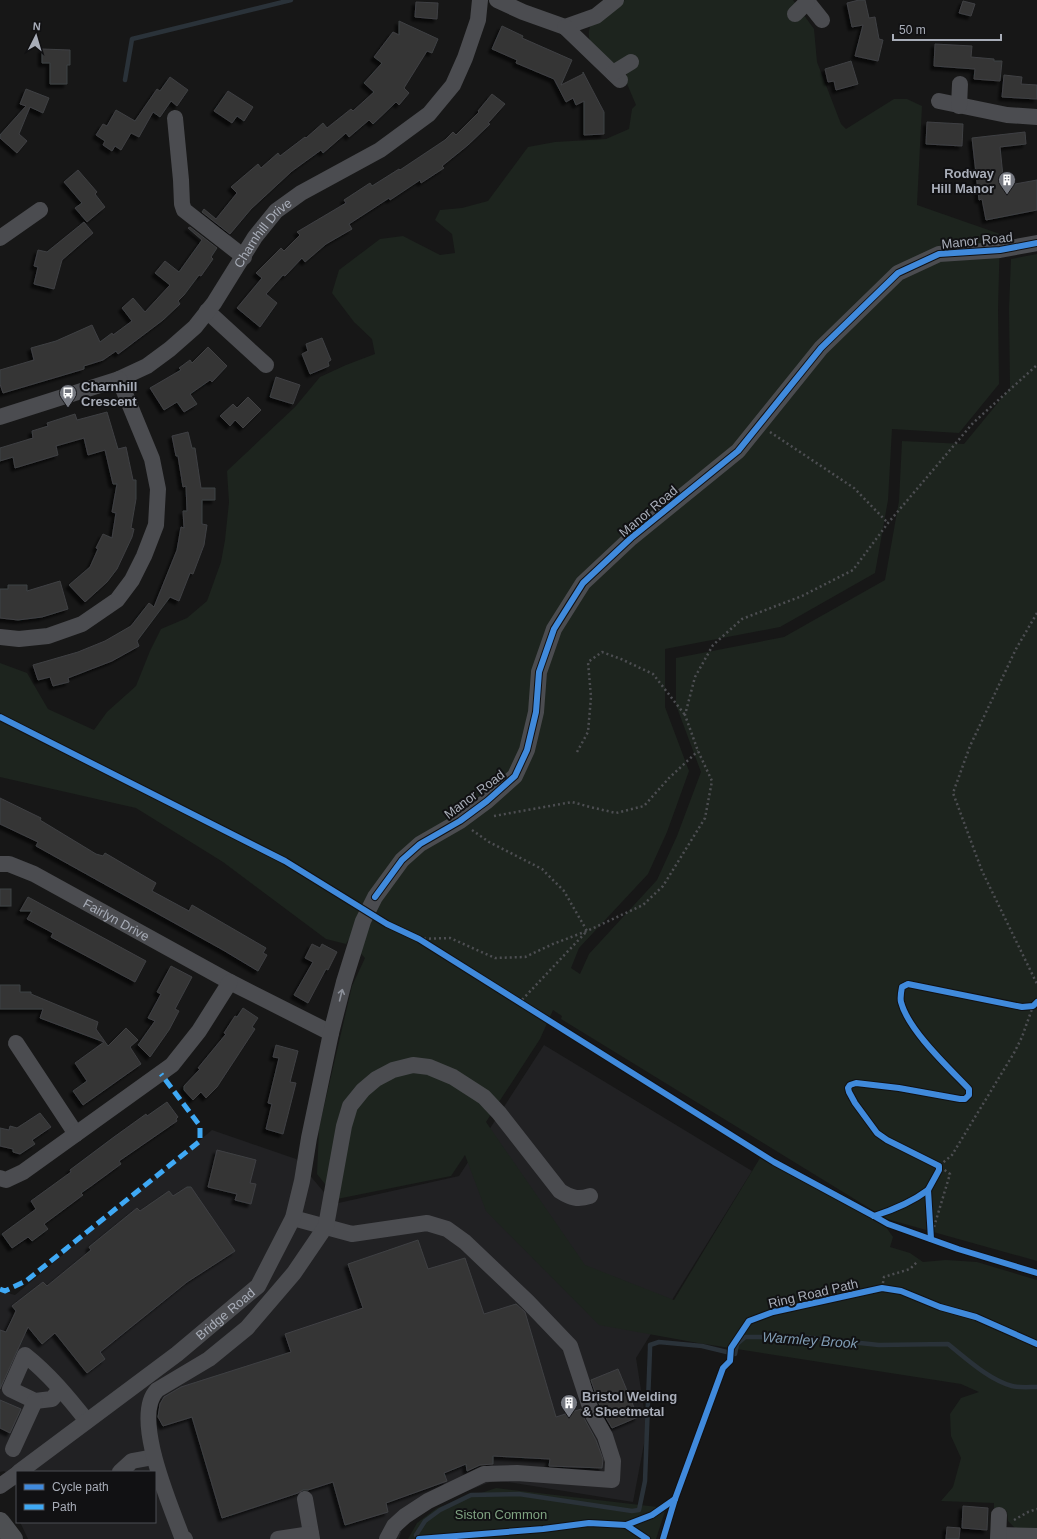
<svg xmlns="http://www.w3.org/2000/svg" width="1037" height="1539" font-family="Helvetica,sans-serif">
<style>
.built{fill:#212123}
.green{fill:#1d241e}
.lines{fill:none;stroke-linecap:round;stroke-linejoin:round}
.stream{stroke:#2a3239;stroke-width:4.5}
.building{fill:#353536;stroke:#3f4043;filter:url(#shadow)}
.path{stroke:#4d4e52;stroke-width:2.5;stroke-dasharray:2 3;stroke-linecap:butt}
.minor{stroke:#4b4c50;stroke-width:16}
.major{stroke:#4d4f52;stroke-width:20}
.quiet{stroke:#3fa9f5;stroke-width:5;stroke-dasharray:10 5;stroke-linecap:butt}
.cycleway-casing{stroke:#111113;stroke-width:8}
.cycleway{stroke:#408adc;stroke-width:6}
.oneway{stroke:#8c9099}
.labels{text-anchor:middle;stroke-width:4;stroke-linejoin:round;paint-order:stroke}
.poi-label{font-size:13px;font-weight:bold;fill:#a8adb8;stroke:#111113;text-anchor:start}
.street-label{font-size:13px;fill:#a8adb8;stroke:#111113}
.park-label{font-size:13px;fill:#7fa381;stroke:#111113}
.water-label{font-size:14px;font-style:italic;fill:#7f9bb3;stroke:#111113}
</style>
<defs>
<filter id="shadow"><feDropShadow dx="-3.5" dy="3.5" stdDeviation="1" flood-color="#0009"/></filter>
</defs>
<rect width="100%" height="100%" fill="#171717"/>
<path class="built" d="M544 1045 752 1171 636 1358 647 1428 633 1502 495 1480 422 1509 403 1526 399 1539H28L20 1522H155V1472H17V1480L4 1471 0 1472V1291L15 1295 212 1130 296 1159 334 1204 459 1176Z"/>
<g class="green">
<path d="M625 0H793L814 29 817 62 841 124 846 129 894 99H907L922 106 917 205 1000 234 998 309 999 384 959 433 892 429 888 500 875 573 780 627 665 649V707L689 771 667 832 648 874 579 948 571 968 580 974 589 954 657 880 677 836 701 772 676 705V658L784 637 885 580 899 501 902 441 964 444 1010 388 1009 309 1011 259 1037 254V1261L887 1219 561 1019 562 1016 553 1010 540 1039 486 1122 585 1265 674 1300 760 1158 886 1227 893 1237 890 1247 910 1253 923 1262 946 1260 977 1262 1037 1280V1529L1015 1528 1008 1521 1007 1511 994 1510V1503L941 1501 953 1487 961 1458 951 1436 950 1414 961 1398 979 1392 961 1384 698 1343 599 1325 486 1211 465 1155 451 1176 337 1199 317 1174 319 1128 352 986 365 958 348 940 346 944 326 939 223 862 136 808 0 777V663L27 673 48 709 94 730 107 712 136 686 150 651 161 629 187 618 207 601 221 562 225 540 229 502 227 471 295 407 320 377 346 365 375 354 372 339 354 322 332 293 339 270 380 239 403 236 440 255 455 253 452 234 435 220 440 210 462 208 488 201 528 147 555 142 606 139 629 129 632 109 636 105 625 79 628 71C612 62 580 47 591 25L603 20Z"/>
<path d="M496 1488 666 1508 656 1539H408L417 1523 437 1508Z"/>
</g>
<g class="lines">
<g class="stream">
<path d="M125 80 132 39 291 0"/>
<path d="M416 1535 425 1521 440 1510 471 1495 519 1494 632 1511 639 1510 645 1481 650 1349V1345L659 1342 702 1346 735 1354 737 1344 745 1337H803L879 1345 948 1344C967 1359 988 1379 1012 1386 1019 1388 1029 1387 1037 1387"/>
</g>
</g>
<g class="building">
<path d="M859 0H865L869 18 875 17 879 39 883 40 878 61 855 56 863 25 852 27 847 3Z"/>
<path d="M963 1 975 4 971 16 959 13Z"/>
<path d="M416 2 438 3 437 19 415 17Z"/>
<path d="M399 21 438 39 432 53 427 51 404 88 409 93 399 105 396 102 373 124 369 120 349 137 346 133 323 153 321 150 292 171 251 209 230 234 202 212 204 209 216 219 237 193 231 187 258 164 261 168 278 153 280 156 305 137 306 138 323 123 327 128 351 109 353 111 374 92 364 83 382 63 374 57 393 32 399 35Z"/>
<path d="M502 26 523 36 522 38 572 60 561 85 583 74V72L604 112V134L584 135V101L576 105 573 98 566 102 554 79 516 63 517 60 492 49Z"/>
<path d="M935 44 972 46 971 57 994 59V61H1002L1000 81 974 79 975 69 934 66Z"/>
<path d="M42 49 70 50V65H67V84H50V63H42Z"/>
<path d="M851 61 858 84 836 90 834 81 828 82 825 69Z"/>
<path d="M1004 75 1022 77 1021 84 1037 85V99L1002 97Z"/>
<path d="M170 77 188 90 177 106 171 101 160 117 153 112 139 137 131 133 121 150 115 146 112 151 103 145 105 141 96 135 103 124 107 126 116 110 135 121 157 89 160 91Z"/>
<path d="M26 89 49 98 43 113 30 107 19 134 27 141 17 153 0 138V135L26 106 20 104Z"/>
<path d="M228 91 253 107 244 121 237 116 232 123 214 111Z"/>
<path d="M492 94 505 104 488 123 490 124 468 145 442 166 444 168 421 183 420 180 390 200 389 198 349 224 352 229 326 244 305 262 302 258 285 276 283 275 266 294 277 303 260 327 237 308 262 278 256 273 281 248 284 251 300 235 297 232 346 203 344 200 370 183 372 186 399 169 400 170 445 140 453 132 456 135 479 112 478 111Z"/>
<path d="M927 122 963 124 962 146 926 144Z"/>
<path d="M1025 132 1026 144 1000 147 1004 186 1037 180V210L986 220 982 199 979 200 972 138Z"/>
<path d="M78 170 97 192 95 194 105 207 87 222 75 208 82 203 64 182Z"/>
<path d="M84 222 93 233 62 260 54 289 34 284 38 267 34 266 38 250 47 252Z"/>
<path d="M190 227 217 248 211 257 213 259 201 276 199 275 184 295 178 301 180 304 163 320 118 354 116 351 103 360 84 366V369L3 393 0 384V370L34 360 31 348 56 341 92 325 100 342 112 333 113 335 132 321 122 308 133 298 145 312 170 285 155 273 165 261 179 272 202 240 188 228Z"/>
<path d="M322 338 331 360 328 362 329 366 310 374 302 354 308 351 306 344Z"/>
<path d="M208 347 227 366 212 382 210 380 190 394 197 404 184 412 177 402 164 410 150 388 181 370 179 368 190 360 192 363Z"/>
<path d="M276 377 300 385 293 404 270 397Z"/>
<path d="M248 397 261 410 243 428 235 420 230 426 220 416 233 404 237 408Z"/>
<path d="M107 412 118 449 126 447 133 480H136V499L131 528 134 529 132 537 117 569 107 582 85 602 69 585 90 567 98 549 96 548 103 534 112 538 116 513 112 512 117 484H113L105 450 88 455 84 438 56 446 58 455 15 468 13 457 0 461V448L33 438 32 431 48 426 47 423 75 414 77 420Z"/>
<path d="M188 432 192 448H195L201 488H215V500H202V524L207 525 204 545 193 574 190 573 179 601 170 597 137 641 139 646 112 661 68 678 69 682 53 686 50 677 38 680 33 665 78 652 105 641 131 626 149 603 154 607 177 550 181 527 184 528 183 511H187L186 486 183 487 178 456H176L172 436Z"/>
<path d="M60 581 68 609 42 617 18 620 0 618V589H8V585H27V591Z"/>
<path d="M0 798 41 818 40 820 96 854 103 856 105 853 156 883 152 891 189 911 192 905 266 948 263 953 267 955 258 971 223 950 36 846 38 842 0 824Z"/>
<rect x="0" y="889" width="11" height="17"/>
<path d="M28 897 146 961 135 982 51 937 53 933 27 919 32 911H20Z"/>
<path d="M312 944 320 948 322 944 337 952 328 970 326 969 308 1003 294 995 313 962 305 958Z"/>
<path d="M171 966 192 977 175 1009 179 1011 169 1030 150 1057 138 1045 155 1021 148 1018 161 994 157 992Z"/>
<path d="M0 985H20V992H31V994L98 1022 96 1029 108 1046 126 1028 138 1040 130 1047 141 1064 83 1105 73 1091 87 1081 75 1063 104 1042 40 1018 43 1009H0Z"/>
<path d="M243 1008 258 1018 252 1027 255 1029 217 1087 206 1098 201 1092 193 1100 184 1090V1086L200 1069 198 1068 226 1034 224 1033 235 1016 237 1017Z"/>
<path d="M276 1045 298 1051 290 1082 296 1083 283 1134 266 1129 272 1104 268 1103 279 1058 273 1057Z"/>
<path d="M167 1102 178 1117 176 1119 177 1121 119 1161 121 1164 91 1186 81 1193 83 1195 44 1224 48 1229 32 1241 28 1237 12 1248 2 1234 36 1209 31 1201 71 1172 70 1170 114 1137 146 1114 147 1116Z"/>
<path d="M40 1113 51 1127 32 1140 35 1144 20 1154 13 1152V1149L0 1146V1128L9 1130 10 1126 17 1128Z"/>
<path d="M217 1150 256 1160 250 1183 256 1184 251 1204 235 1200 237 1194 208 1187Z"/>
<path d="M187 1187H191L235 1251 187 1282 100 1352 105 1359 87 1373 55 1333 42 1344 28 1327 0 1389V1330L6 1332 16 1311 12 1306 43 1282 47 1286 91 1250 89 1247 137 1208 140 1211 169 1191 173 1196Z"/>
<path d="M418 1240 428 1269 465 1258 484 1314 516 1304 525 1312 556 1417 581 1409 584 1418 596 1440 603 1459 602 1468 549 1466 550 1459 493 1456V1464L480 1465 467 1471 466 1464 444 1473 447 1481 386 1503 388 1512 345 1525 333 1482 308 1490H303L298 1493 222 1518 192 1417 163 1426 158 1417 160 1404 164 1397 181 1387 291 1352 285 1334 363 1308 348 1264Z"/>
<path d="M618 1369 638 1417 612 1428 601 1409 591 1380Z"/>
<path d="M0 1400 21 1409 10 1433 0 1428Z"/>
<path d="M963 1506 988 1508 987 1530 962 1528Z"/>
<path d="M947 1527 960 1528 959 1539H946Z"/>
</g>
<g class="lines">
<g class="path">
<path d="M770 432 854 488 888 523"/>
<path d="M1037 613 1016 649 970 746 953 793 982 871 1037 984"/>
<path d="M577 752 588 732 591 697 588 662 602 652 621 659 653 674 685 715"/>
<path d="M494 816 572 802 590 807 616 813 644 806 669 778 698 751"/>
<path d="M472 830 489 842 542 869 564 891 587 931 520 1002"/>
<path d="M419 939 450 938 495 958 525 957 553 944 587 931 643 905 663 886 705 818 712 781 698 751 685 715 695 677 713 645 742 619 802 596 853 570 888 523 973 423 1037 365"/>
<path d="M934 1227 950 1174 939 1166 952 1155 1014 1053 1022 1037 1033 1006"/>
<path d="M882 1288 884 1277 910 1269 917 1262"/>
<path d="M1014 1520 1028 1512 1037 1509"/>
<path d="M434 1538V1539"/>
</g>
<g class="minor">
<path d="M497 0 523 12 565 27 596 16 616 0"/>
<path d="M806 0 822 20"/>
<path d="M795 14 807 2"/>
<path d="M565 27 620 80"/>
<path d="M613 73 631 62"/>
<path d="M939 101 1007 115 1037 117"/>
<path d="M959 106 960 84"/>
<path d="M175 118 181 180 182 204 184 210 244 257"/>
<path d="M0 238 40 210"/>
<path d="M207 311 266 365"/>
<path id="s1" d="M0 417 119 379 147 366 170 349 195 327 214 303 255 237 276 211 301 193 380 150 429 114 453 85 465 58 478 20 480 0"/>
<path d="M0 637 19 639 48 636 82 624 117 600 132 580 144 556 156 525 158 489 152 459 119 379"/>
<path id="s2" d="M0 864H9L34 874 230 982 331 1033"/>
<path d="M16 1043 76 1134"/>
<path d="M0 1178 6 1180 23 1172 172 1065 199 1031 230 982"/>
<path d="M293 1218 352 1234 427 1223 447 1229 465 1242 527 1301 570 1346 592 1413 605 1436 613 1461 612 1480 517 1473 484 1474 428 1501 405 1516 394 1526 387 1539"/>
<path d="M60 1389 52 1399 35 1401 10 1389 25 1355C49 1374 68 1397 87 1421"/>
<path d="M13 1449 35 1401"/>
<path id="s3" d="M19 1472 177 1354 258 1286 293 1218 302 1181 309 1138 331 1033 344 982 363 921 375 897 402 860 420 844 460 821 487 801 515 776 527 750 536 712 539 672 554 629 583 583 631 538 738 451 821 348 898 273 939 254 1000 250 1037 243"/>
<path d="M120 1472 132 1461 154 1457"/>
<path d="M0 1486 17 1474"/>
<path d="M305 1499 312 1539"/>
<path d="M999 1535 1037 1536"/>
<path d="M185 1539 182 1537C171 1506 131 1417 157 1390L209 1359 247 1328 294 1273 326 1226 344 1126 350 1106 363 1090 376 1079 393 1070 413 1065 429 1067 453 1077 484 1097 499 1113 560 1191C571 1198 578 1200 590 1196"/>
<path d="M278 1539 311 1534"/>
<path d="M998 1539 999 1515"/>
</g>
<path class="major" d="M0 1522 13 1539"/>
<path class="quiet" d="M0 1289 5 1291 26 1281 200 1141V1126L161 1074"/>
<defs>
<g id="cycleway">
<path d="M0 717 285 861 387 924 419 939 774 1162 874 1216 888 1224 958 1249 1037 1273"/>
<path d="M375 897 402 860 420 844 460 821 487 801 515 776 527 750 536 712 539 672 554 629 583 583 631 538 738 451 821 348 898 273 939 254 1000 250 1037 243"/>
<path d="M874 1216C893 1210 912 1202 928 1190"/>
<path d="M931 1239 928 1190 939 1170V1166L887 1140 877 1133 855 1103 849 1092 848 1088 850 1085 856 1083 899 1088 960 1099H965L969 1095V1089C949 1068 908 1030 901 1002 900 998 901 992 902 987L908 984 1022 1007 1033 1006 1037 1002"/>
<path d="M626 1525 652 1515 675 1499"/>
<path d="M419 1539 543 1529 589 1523 626 1525 647 1539"/>
<path d="M663 1539 675 1499 723 1368 730 1361 731 1348 749 1321 773 1312 882 1288 901 1291 940 1307 976 1317 1037 1344"/>
</g>
</defs>
<use href="#cycleway" class="cycleway-casing"/>
<use href="#cycleway" class="cycleway"/>
</g>
<defs><path id="oneway-shaft" d="M-6 0H5M1.5-3L5.5 0L1.5 3" fill="none" stroke-width="1.6" stroke-linecap="round" stroke-linejoin="round"/></defs>
<use class="oneway" href="#oneway-shaft" transform="translate(341 995) rotate(-76)"/>
<defs>
<symbol id="building-pin" viewBox="-11 -11 22 30"><path d="M0 17L-7.5 6A9.5 9.5 0 1 1 7.5 6Z" fill="#757880" stroke="#111113"/><path d="M-4-6H4V6H1V3H-1V6H-4ZM-2.5-4.3h1.7v1.8h-1.7ZM.8-4.3h1.7v1.8H.8ZM-2.5-1h1.7V.8h-1.7ZM.8-1h1.7V.8H.8Z" fill="#fff"/></symbol>
<symbol id="bus-pin" viewBox="-11 -11 22 30"><path d="M0 17L-7.5 6A9.5 9.5 0 1 1 7.5 6Z" fill="#757880" stroke="#111113"/><path d="M-5-6H5V4H4V6H2V4H-2V6H-4V4H-5ZM-3.5-4V0h7V-4ZM-3.5 1.2v1.5H-2V1.2ZM2 1.2v1.5H3.5V1.2Z" fill="#fff"/></symbol>
</defs>
<g fill-rule="evenodd">
<use href="#building-pin" x="997" y="170" width="20" height="27"/>
<use href="#bus-pin" x="58" y="383" width="20" height="27"/>
<use href="#building-pin" x="559" y="1393" width="20" height="27"/>
</g>
<g class="labels">
<g class="poi-label">
<text x="994" y="178" text-anchor="end">Rodway<tspan x="994" dy="15">Hill Manor</tspan></text>
<text x="81" y="391">Charnhill<tspan x="81" dy="15">Crescent</tspan></text>
<text x="582" y="1401">Bristol Welding<tspan x="582" dy="15">&amp; Sheetmetal</tspan></text>
</g>
<g class="street-label">
<text dy="5" stroke="none"><textPath href="#s1" startOffset="334">Charnhill Drive</textPath></text>
<text transform="translate(977 240) rotate(-6)" y="5">Manor Road</text>
<text transform="translate(648 511) rotate(-40)" y="5">Manor Road</text>
<text transform="translate(474 794) rotate(-37)" y="5">Manor Road</text>
<text dy="5" stroke="none"><textPath href="#s2" startOffset="130">Fairlyn Drive</textPath></text>
<text transform="translate(813 1293) rotate(-13)" y="5">Ring Road Path</text>
<text dy="5" stroke="none"><textPath href="#s3" startOffset="260">Bridge Road</textPath></text>
</g>
<g class="park-label">
<text x="501" y="1519">Siston Common</text>
</g>
<g class="water-label">
<text transform="translate(810 1340) rotate(4)" y="5">Warmley Brook</text>
</g>
</g>
<rect x="16" y="1471" width="140" height="52" fill="#111113" stroke="#4d4f55"/>
<rect x="24" y="1484" width="20" height="6" fill="#408adc" stroke="#4d4f55"/>
<text x="52" y="1491" font-size="12" fill="#a8adb8">Cycle path</text>
<rect x="24" y="1504" width="20" height="6" fill="#3fa9f5" stroke="#4d4f55"/>
<text x="52" y="1511" font-size="12" fill="#a8adb8">Path</text>
<g transform="translate(36 36) rotate(5)" stroke="#111113" stroke-width="3" paint-order="stroke">
<path d="M0-3L7 15L0 10L-7 15Z" fill="#a8adb8"/>
<text y="-6" font-size="11" font-weight="bold" text-anchor="middle" fill="#a8adb8">N</text>
</g>
<path d="M893 34v6h108v-6" fill="none" stroke="#a8adb8" stroke-width="2"/>
<text x="899" y="34" font-size="12" fill="#a8adb8" stroke="#111113" stroke-width="3" paint-order="stroke">50 m</text>
</svg>
